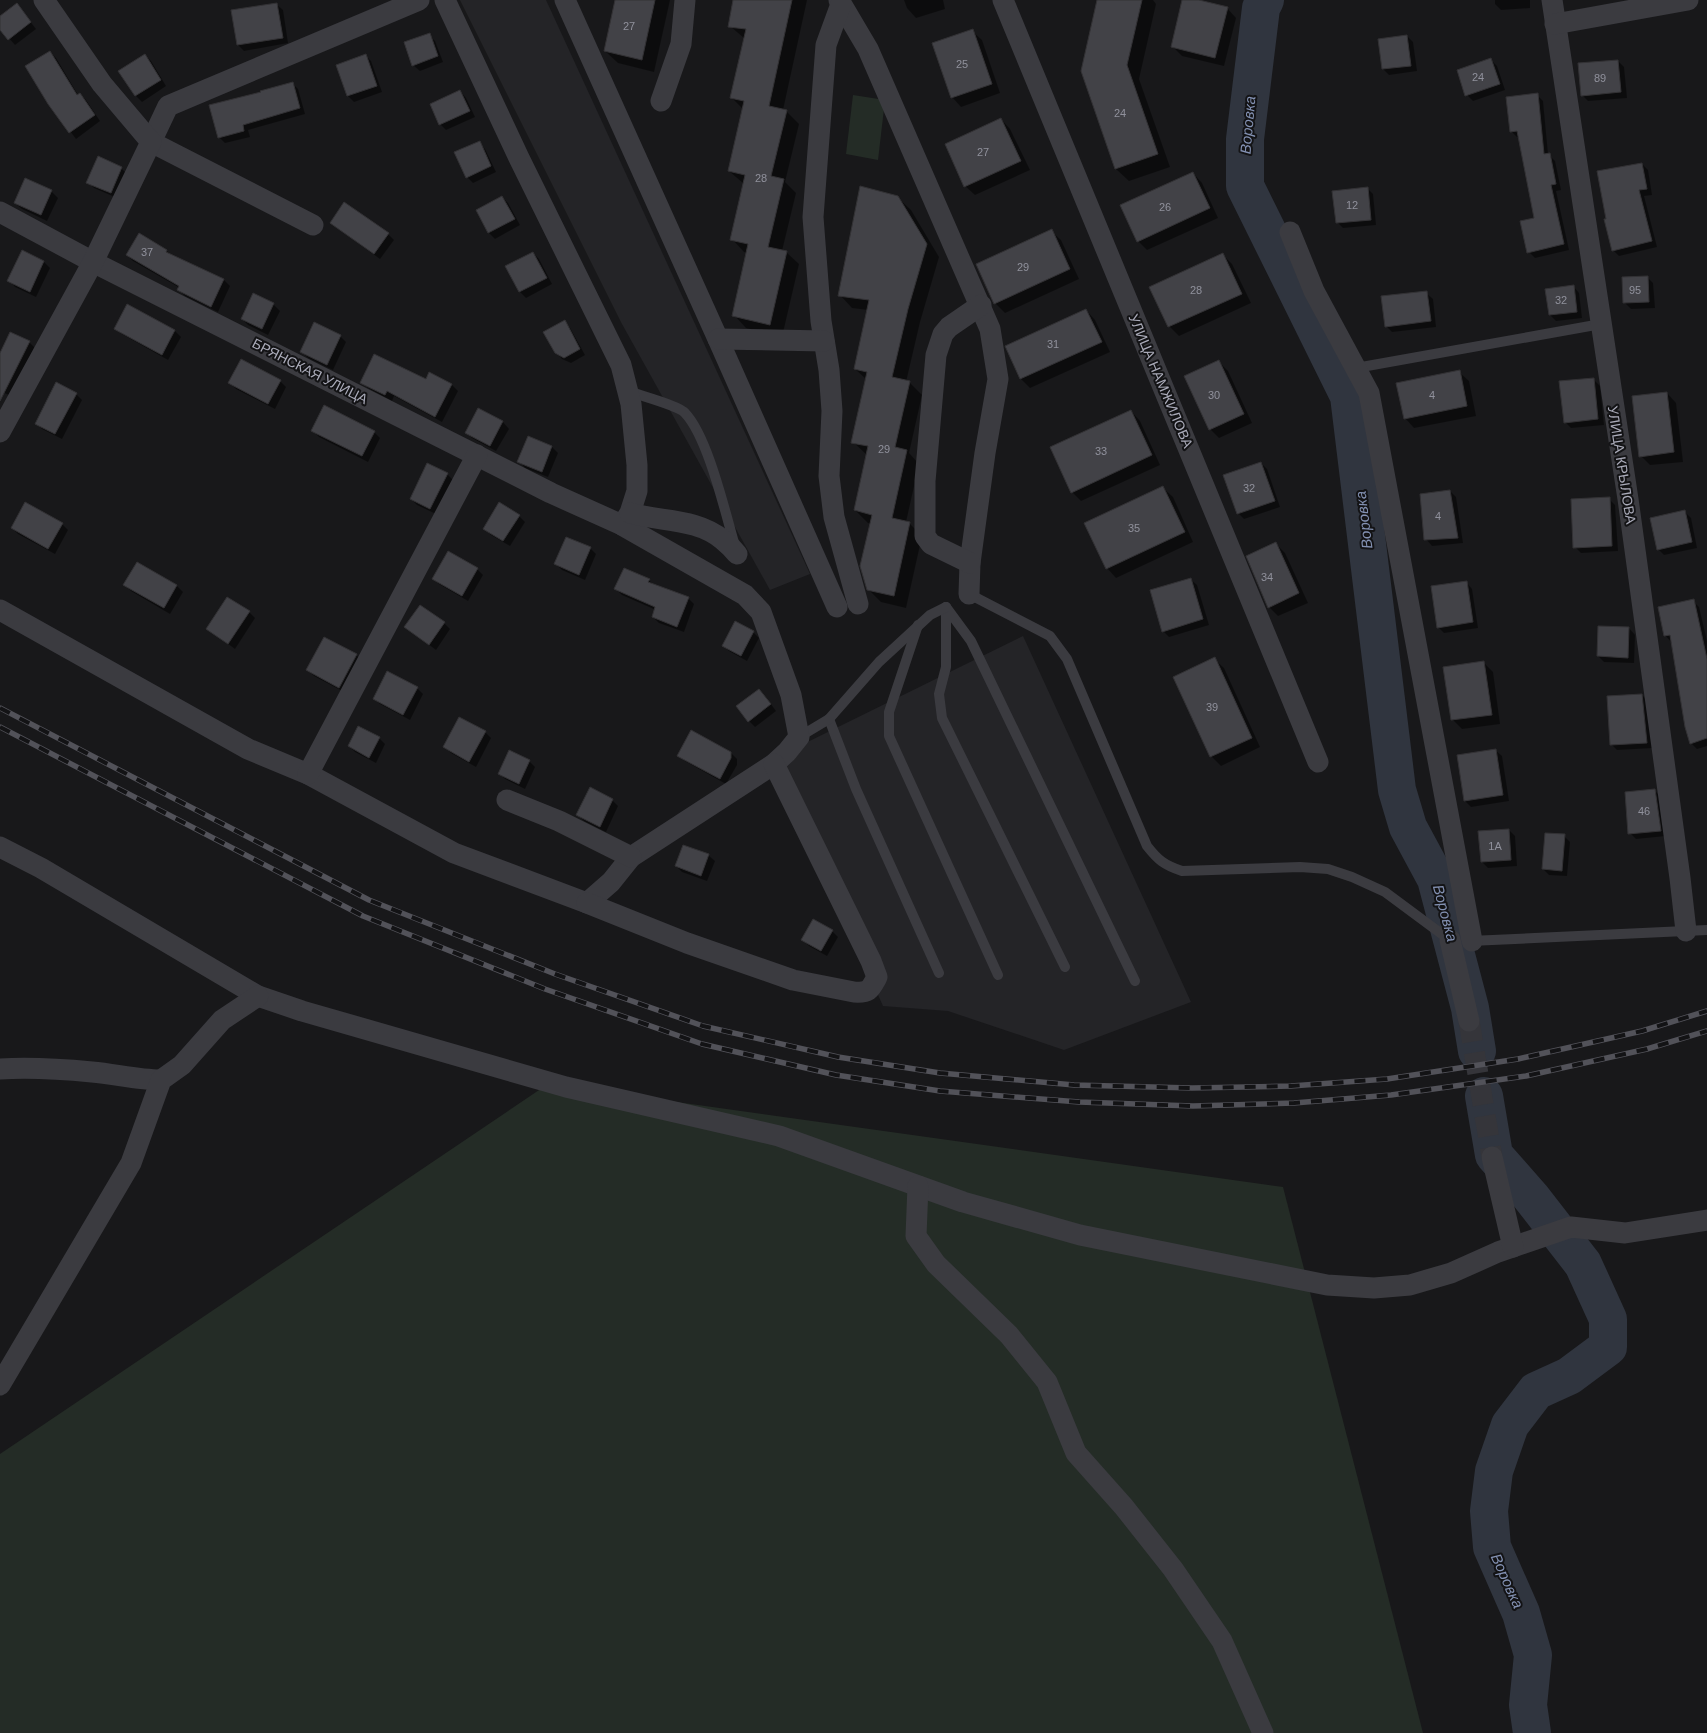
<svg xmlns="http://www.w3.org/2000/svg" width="1707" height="1733" font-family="Helvetica,sans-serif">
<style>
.built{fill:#242427}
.green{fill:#242c26}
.shadow{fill:#0007}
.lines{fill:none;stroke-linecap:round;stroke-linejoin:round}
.river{stroke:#30353f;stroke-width:38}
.building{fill:#424247;stroke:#333235}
.minor-tunnel{stroke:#35353a;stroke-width:21;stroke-dasharray:21 11;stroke-linecap:butt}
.service{stroke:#3b3b40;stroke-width:10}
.minor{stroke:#3b3b40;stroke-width:21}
.rail-casing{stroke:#525259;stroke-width:5.5}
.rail{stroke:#131315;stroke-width:4;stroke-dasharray:11;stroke-linecap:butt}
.labels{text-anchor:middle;stroke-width:4;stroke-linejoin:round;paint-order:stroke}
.number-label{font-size:11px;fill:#90919c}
.street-label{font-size:14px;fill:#aaabb9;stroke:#131315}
.water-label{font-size:15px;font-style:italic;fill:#8391b2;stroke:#131315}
</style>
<rect width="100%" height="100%" fill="#18181a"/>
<g class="built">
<path d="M460 0H546L810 574 770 590 622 324Z"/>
<path d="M1023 636 1191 1002 1064 1050 948 1011 883 1006 773 759Z"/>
</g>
<g class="green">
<path d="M853 95 885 100 878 160 846 154Z"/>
<path d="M548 1084 1283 1187 1423 1733H0V1454Z"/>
</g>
<g class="shadow">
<path d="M617 0H670L654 72 618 63 605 51Z"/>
<path d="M734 0H807L783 110 786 111 799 124 785 182 796 193 782 251 786 252 799 264 782 337 746 328 734 315 748 253 744 252 732 239 744 184 729 171 743 109 732 98 745 39 730 26Z"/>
<path d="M904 0H943L945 9 916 18 907 8Z"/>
<path d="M1099 0H1153L1156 4 1139 79 1170 167 1129 181 1116 169Z"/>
<path d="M1184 0H1194L1227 8 1236 18 1224 66 1182 56 1172 46Z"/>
<path d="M1495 0H1530V8L1501 10 1495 4Z"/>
<path d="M276 4 283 10 288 43 244 51 238 45Z"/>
<path d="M22 11 36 29 15 45 0 28V17Z"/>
<path d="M972 31 982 40 1000 93 961 107 952 97Z"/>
<path d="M429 35 435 41 443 62 420 71 413 65Z"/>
<path d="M1407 36 1413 42 1417 71 1389 75 1383 69Z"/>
<path d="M50 52 56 58 78 95 80 94 86 100 100 121 76 139 49 103Z"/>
<path d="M145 55 151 61 166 86 142 102 136 96 120 71Z"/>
<path d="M365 55 371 61 382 92 354 102 348 96 337 65Z"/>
<path d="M1491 60 1497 66 1505 90 1473 101 1467 95Z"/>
<path d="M1618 61 1624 67 1627 98 1588 101 1582 95Z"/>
<path d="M292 83 298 89 305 114 248 130 250 137 225 143 219 137 262 93Z"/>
<path d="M460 91 466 98 475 117 446 130 440 124Z"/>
<path d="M1537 95 1543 101 1548 154 1555 161 1561 190 1556 191 1569 250 1535 258 1529 252 1536 219 1519 137H1517L1511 131Z"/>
<path d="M1001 119 1010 129 1030 170 975 195 965 186Z"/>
<path d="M479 143 485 149 496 172 473 183 467 177Z"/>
<path d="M1642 164 1648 170 1652 195 1644 196 1657 247 1619 256 1613 250Z"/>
<path d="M121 168 127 174 117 198 94 188 88 182Z"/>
<path d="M1193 173 1202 183 1218 218 1147 250 1138 241Z"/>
<path d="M26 180 52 192 58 198 47 221 22 209 15 203Z"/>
<path d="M1367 188 1373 194 1376 225 1343 228 1337 222Z"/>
<path d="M502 197 508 203 520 225 495 239 489 233 477 211Z"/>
<path d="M897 197 911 210 939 257 920 322 906 382H909L922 395 909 453 919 464 906 522 909 523 922 536 906 608 881 602 868 589 871 524 868 523 855 510 867 455 853 442 867 380 855 369 868 310 852 308 840 295Z"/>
<path d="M331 223 388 234 394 240 380 259Z"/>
<path d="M1051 231 1061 240 1079 279 1005 313 995 303 977 265Z"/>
<path d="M139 235 167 251 172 257 224 280 230 286 218 312 185 296 179 290 180 288 133 261 127 255Z"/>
<path d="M22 252 44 262 50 268 36 297 15 287 9 280Z"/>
<path d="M533 253 539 259 552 284 526 298 520 292 507 267Z"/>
<path d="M1223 255 1232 264 1251 303 1179 336 1169 326 1151 287Z"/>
<path d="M1647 277 1653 283 1655 308 1631 309 1625 303Z"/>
<path d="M1573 286 1579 293 1582 318 1556 321 1550 315Z"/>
<path d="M1426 293 1433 299 1436 327 1392 332 1386 326Z"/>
<path d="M253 295 274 305 280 311 268 335 248 325 242 319Z"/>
<path d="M128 306 175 331 181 337 168 360 122 334 116 328Z"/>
<path d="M1086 310 1095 320 1110 352 1030 388 1021 379 1007 347Z"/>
<path d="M564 322 570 328 585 355 571 363 562 359 556 352Z"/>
<path d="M340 336 346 342 333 370 308 358 302 352Z"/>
<path d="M29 342 35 348 11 396 0 391V355Z"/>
<path d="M1219 362 1228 371 1252 423 1219 438 1210 429Z"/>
<path d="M1459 372 1469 381 1476 416 1414 428 1405 418Z"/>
<path d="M430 374 452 385 458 391 442 422 394 396 392 401 368 388 362 382 427 380Z"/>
<path d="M1594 380 1600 386 1604 425 1571 428 1565 422Z"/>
<path d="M280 381 286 387 275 409 236 389 230 383Z"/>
<path d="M1667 393 1676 403 1683 462 1650 465 1641 456Z"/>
<path d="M76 394 82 400 62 439 42 429 36 423Z"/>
<path d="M479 409 503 422 509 429 496 451 472 438 466 432Z"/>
<path d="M1131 411 1140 421 1160 465 1081 501 1072 492Z"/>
<path d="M313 431 374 432 380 438 368 462 319 437Z"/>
<path d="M552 447 558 453 548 477 525 468 519 461Z"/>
<path d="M1261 463 1267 469 1280 507 1244 519 1238 513Z"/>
<path d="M447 474 453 480 436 514 417 505 411 499Z"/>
<path d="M1163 488 1173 497 1193 542 1116 578 1107 568Z"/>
<path d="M1450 491 1456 497 1463 543 1432 546 1426 539Z"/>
<path d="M1609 499 1615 505 1618 551 1581 553 1575 547Z"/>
<path d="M26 504 62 524 68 530 55 554 18 534 12 528Z"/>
<path d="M1684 511 1691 518 1697 548 1664 555 1658 549Z"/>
<path d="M519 516 525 522 510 546 491 535 485 529Z"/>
<path d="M1276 544 1285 553 1308 603 1278 616 1269 607Z"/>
<path d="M590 548 596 554 585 580 562 570 556 564Z"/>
<path d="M477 569 483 575 468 601 439 584 433 578Z"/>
<path d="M1190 579 1197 585 1209 625 1169 637 1163 631Z"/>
<path d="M649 580 653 585 688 598 694 604 684 632 659 623 653 617 656 610 622 595 616 589Z"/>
<path d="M1466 582 1472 589 1478 628 1444 633 1438 627Z"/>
<path d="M125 585 177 586 183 592 170 614 131 591Z"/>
<path d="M1693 601 1699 607 1707 641V746L1697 749 1691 743 1671 642 1665 635Z"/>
<path d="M249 612 255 618 235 649 208 629Z"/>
<path d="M444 623 450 629 436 650 406 627Z"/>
<path d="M1629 628 1635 635 1634 663 1604 662 1598 656Z"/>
<path d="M753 632 759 638 747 661 729 651 723 645Z"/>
<path d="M325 638 356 655 363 661 346 693 314 676 308 670Z"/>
<path d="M1214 659 1224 668 1260 747 1221 766 1211 756Z"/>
<path d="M1484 663 1493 672 1500 724 1462 729 1452 719Z"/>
<path d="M417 688 423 694 410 720 380 704 374 698Z"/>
<path d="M1642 695 1648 701 1653 748 1617 750 1611 744Z"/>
<path d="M765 696 776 711 755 727 749 721Z"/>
<path d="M485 732 491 738 476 767 451 753 445 747Z"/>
<path d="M379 738 385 744 376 763 355 752 349 746Z"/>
<path d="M1495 750 1502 756 1509 801 1471 807 1465 801Z"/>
<path d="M731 753 737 759V765L726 784 685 761 679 755Z"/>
<path d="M529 761 535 767 525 789 505 779 499 773Z"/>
<path d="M1655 791 1661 797 1666 836 1636 839 1630 833Z"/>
<path d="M612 800 618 806 606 832 584 821 578 815Z"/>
<path d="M1509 830 1515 836 1517 866 1488 868 1482 862Z"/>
<path d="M1564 836 1570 842 1567 876 1549 875 1543 869Z"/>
<path d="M708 855 715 861 707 881 682 872 676 866Z"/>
<path d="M832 931 838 937 827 956 809 946 803 940Z"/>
</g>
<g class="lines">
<g class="river">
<path d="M1265 0 1261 8 1245 139V186L1349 396 1397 790 1408 827 1436 879 1470 1008 1477 1051"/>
<path d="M1484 1096 1494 1155 1531 1197 1583 1264 1608 1319V1347L1569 1376 1536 1391 1510 1425 1494 1471 1489 1511 1492 1547 1521 1613 1533 1655 1528 1705 1532 1733"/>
</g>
</g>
<g class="building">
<path d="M615 0H655L642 60 604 51Z"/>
<path d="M733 0H792L769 106 787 110 771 176 784 179 768 247 787 251 770 325 732 316 748 244 730 240 745 175 728 171 744 101 730 98 746 29 728 27Z"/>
<path d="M1097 0H1142L1127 65 1158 154 1115 169 1081 71Z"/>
<path d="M1182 0H1199L1228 7 1215 58 1171 47Z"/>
<path d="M17 3 31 22 8 40 0 30V16Z"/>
<path d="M277 3 283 38 237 45 231 10Z"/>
<path d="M973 29 992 84 951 98 932 43Z"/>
<path d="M430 33 438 56 412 66 404 42Z"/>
<path d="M1407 35 1411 66 1382 69 1378 39Z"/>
<path d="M50 51 77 95 80 93 95 115 69 133 48 104 25 66Z"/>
<path d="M145 54 161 80 135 96 118 71Z"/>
<path d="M366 54 377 86 347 96 336 65Z"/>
<path d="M1491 58 1500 84 1465 96 1457 70Z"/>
<path d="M1618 60 1621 92 1581 96 1578 63Z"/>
<path d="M293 82 300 108 243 125 244 131 218 138 209 105 261 92 260 91Z"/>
<path d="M460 90 470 111 439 125 430 104Z"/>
<path d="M1538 93 1544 154 1550 153 1556 184 1551 185 1564 244 1527 253 1520 221 1534 218 1517 131 1510 132 1506 97Z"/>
<path d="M1001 118 1021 161 964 187 945 144Z"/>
<path d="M480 141 491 166 466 178 454 152Z"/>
<path d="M98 156 122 167 111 193 86 183Z"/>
<path d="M1642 163 1647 189 1639 190 1652 241 1612 251 1604 219H1606L1597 171Z"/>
<path d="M1193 172 1210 208 1137 242 1120 205Z"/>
<path d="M25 178 52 190 41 215 14 203Z"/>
<path d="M860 186 898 196 927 244 908 309 892 377 910 381 895 447 907 450 892 518 910 522 894 596 867 590 860 566 872 515 854 510 868 446 851 443 867 372 854 369 869 300 838 296Z"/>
<path d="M1368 187 1371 220 1336 223 1332 191Z"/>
<path d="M502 196 515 219 488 233 476 210Z"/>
<path d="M344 202 389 233 374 254 330 223Z"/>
<path d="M1052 229 1070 269 994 304 976 264Z"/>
<path d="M139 233 167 250 166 252 224 279 211 307 177 290 179 286 126 255Z"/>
<path d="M22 250 44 261 30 292 7 281Z"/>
<path d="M533 252 547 278 519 292 505 266Z"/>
<path d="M1223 253 1242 294 1168 327 1149 287Z"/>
<path d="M1648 276 1649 302 1623 303 1622 277Z"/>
<path d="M1574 285 1577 312 1549 315 1545 289Z"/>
<path d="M1427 291 1431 321 1385 327 1381 296Z"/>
<path d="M253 293 274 303 262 329 241 319Z"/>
<path d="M127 304 175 330 162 355 114 329Z"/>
<path d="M1086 309 1102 342 1020 379 1005 346Z"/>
<path d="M565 320 580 349 564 358 555 353 543 332Z"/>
<path d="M314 322 341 335 327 365 300 352Z"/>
<path d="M10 332 30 341 0 401V353Z"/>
<path d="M374 354 426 379 429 372 452 384 435 417 387 391 385 395 360 383Z"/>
<path d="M241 359 281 380 268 404 228 383Z"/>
<path d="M1219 360 1244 414 1209 430 1184 376Z"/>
<path d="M1460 370 1467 406 1404 419 1396 383Z"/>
<path d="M1594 378 1598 419 1564 423 1559 381Z"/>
<path d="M56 382 77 393 55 434 35 424Z"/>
<path d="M1667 392 1674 452 1639 457 1632 396Z"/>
<path d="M324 405 375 431 362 456 311 431Z"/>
<path d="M478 408 503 421 490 446 465 433Z"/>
<path d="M1131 410 1152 455 1071 493 1050 447Z"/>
<path d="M528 436 552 446 542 472 517 462Z"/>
<path d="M1261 462 1275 501 1237 514 1223 475Z"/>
<path d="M427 463 448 473 430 509 410 499Z"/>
<path d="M1163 486 1185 532 1106 569 1084 523Z"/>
<path d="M1450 490 1458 538 1424 540 1420 494Z"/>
<path d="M1610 497 1612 546 1573 548 1571 499Z"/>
<path d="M25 502 63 523 48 549 11 528Z"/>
<path d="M499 502 520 515 503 541 483 529Z"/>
<path d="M1685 510 1692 542 1657 550 1650 518Z"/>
<path d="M566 537 591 547 579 575 554 564Z"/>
<path d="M1276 542 1299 593 1268 608 1246 556Z"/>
<path d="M448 551 478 568 462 596 432 579Z"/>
<path d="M137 562 177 585 164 608 123 585Z"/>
<path d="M624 568 650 579 648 582 689 597 677 627 652 617 655 607 614 589Z"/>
<path d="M1191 578 1203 619 1162 632 1150 590Z"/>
<path d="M1467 581 1473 622 1437 628 1431 586Z"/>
<path d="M227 597 250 611 228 644 206 629Z"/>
<path d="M1694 599 1707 659V738L1690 744 1685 727 1670 635 1664 636 1658 607Z"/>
<path d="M420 605 445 622 429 645 404 627Z"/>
<path d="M735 621 754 631 741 656 722 646Z"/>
<path d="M1598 626 1629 627 1628 658 1597 656Z"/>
<path d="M324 637 357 654 339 688 306 670Z"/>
<path d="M1215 657 1252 738 1210 757 1173 677Z"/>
<path d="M1484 661 1492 715 1451 720 1443 667Z"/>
<path d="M387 671 418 687 403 715 373 699Z"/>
<path d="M759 689 771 704 748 722 736 706Z"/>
<path d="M1642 694 1647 743 1610 745 1607 696Z"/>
<path d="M459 717 486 731 469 762 443 747Z"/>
<path d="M358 726 380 737 369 758 348 746Z"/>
<path d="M691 730 731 752V758L720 779 677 756Z"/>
<path d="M1496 749 1503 795 1464 801 1457 755Z"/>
<path d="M509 750 530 760 519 784 498 774Z"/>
<path d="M590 787 613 799 600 827 576 815Z"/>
<path d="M1655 789 1661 831 1628 834 1625 792Z"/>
<path d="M1509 829 1511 860 1481 862 1478 831Z"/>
<path d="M1545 833 1565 834 1562 871 1542 869Z"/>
<path d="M683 845 709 854 701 876 675 866Z"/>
<path d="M813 919 833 930 821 951 801 940Z"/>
</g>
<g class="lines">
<path class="minor-tunnel" d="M1469 1021 1492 1157"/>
<g class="service">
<path d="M1356 368 1601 324"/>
<path d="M628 391C638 395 680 406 685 413 708 437 725 512 735 546"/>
<path d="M969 594 1050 636 1067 659 1147 846C1158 860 1164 865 1182 871L1300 867 1328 869 1352 877 1385 892 1443 935 1453 940"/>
<path d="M946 607 971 641 1135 981"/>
<path d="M946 607V667L939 694 942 718 1065 967"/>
<path d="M918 625 889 712V736L998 975"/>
<path d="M829 719 856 789 939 973"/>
<path d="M799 737 829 719 879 662 930 615 946 607"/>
<path d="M1470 941 1707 930"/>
</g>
<g class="minor">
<path d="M445 0 519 158 621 365 631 404 637 465V491L630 513 622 525"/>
<path d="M565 0 718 339 837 607"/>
<path d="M839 0 868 49 990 329 998 379 985 453 970 563 969 594"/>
<path d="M1003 0 1318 762"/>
<path d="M1552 0 1628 499 1680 878 1686 931"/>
<path d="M841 4 826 45 813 217 821 321 829 370 832 411 829 476 834 517 858 604"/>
<path d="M1555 24 1688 0"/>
<path d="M661 101 681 44 685 0"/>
<path d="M0 212 93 262 551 493 622 525 745 595 761 612 791 695 799 737 787 752 774 764 631 857 611 882 587 903 454 853 308 774 248 749 0 610"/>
<path d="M313 225 151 142 168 106 419 0"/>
<path d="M1290 232 1314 291 1369 393 1472 941"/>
<path d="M718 339 824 341"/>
<path d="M0 432 93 262 151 142 102 84 44 0"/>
<path d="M630 513C661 522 697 518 723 540 728 544 733 549 737 554"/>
<path d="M970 563 931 544 925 536V481L936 355 943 334 949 327 981 305"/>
<path d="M308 774 477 455"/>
<path d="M507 800 559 821 631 857"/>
<path d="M0 847 41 868 258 996 302 1011 566 1087 779 1136 963 1202 1080 1235 1327 1285 1374 1288 1410 1285 1451 1273 1498 1252 1571 1227 1625 1233 1707 1220"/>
<path d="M587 903 687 943 793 980 854 992C869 993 870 990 877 977L871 961 774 764"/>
<path d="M1450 940 1469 1021"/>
<path d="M0 1069C31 1067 61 1069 92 1072 115 1074 138 1080 161 1080"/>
<path d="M1492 1157 1513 1247"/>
<path d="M918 1186 916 1236 936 1264 1009 1335 1047 1382 1076 1453 1124 1507 1173 1569 1222 1641 1263 1733"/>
<path d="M0 1385 131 1163 161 1080 182 1065 222 1020 258 996"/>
</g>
<defs>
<g id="rail">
<path d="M0 708 369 900 555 974 703 1026 838 1057 940 1073 1074 1085 1192 1088 1291 1086 1387 1079 1518 1059 1642 1031 1707 1011"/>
<path d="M0 727 363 916 545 989 702 1044 836 1075 940 1091 1079 1102 1193 1106 1294 1103 1391 1095 1526 1076 1647 1049 1707 1031"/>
</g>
</defs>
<use href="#rail" class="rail-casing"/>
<use href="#rail" class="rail"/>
</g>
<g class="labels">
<g class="number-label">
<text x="629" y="30">27</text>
<text x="962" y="68">25</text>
<text x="1478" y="81">24</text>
<text x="1600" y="82">89</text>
<text x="1120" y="117">24</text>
<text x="983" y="156">27</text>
<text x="761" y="182">28</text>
<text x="1352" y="209">12</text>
<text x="1165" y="211">26</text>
<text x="147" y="256">37</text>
<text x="1023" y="271">29</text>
<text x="1196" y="294">28</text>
<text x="1635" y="294">95</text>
<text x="1561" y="304">32</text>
<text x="1053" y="348">31</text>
<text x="1214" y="399">30</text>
<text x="1432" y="399">4</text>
<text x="884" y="453">29</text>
<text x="1101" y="455">33</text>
<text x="1249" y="492">32</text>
<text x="1438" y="520">4</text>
<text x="1134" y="532">35</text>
<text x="1267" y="581">34</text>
<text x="1212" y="711">39</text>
<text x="1644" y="815">46</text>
<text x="1495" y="850">1А</text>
</g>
<g class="street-label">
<text transform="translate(310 371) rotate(27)" y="5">БРЯНСКАЯ УЛИЦА</text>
<text transform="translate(1161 381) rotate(67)" y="5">УЛИЦА НАМЖИЛОВА</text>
<text transform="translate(1622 465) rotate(81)" y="5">УЛИЦА КРЫЛОВА</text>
</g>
<g class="water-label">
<text transform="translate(1248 125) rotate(-85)" y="5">Воровка</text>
<text transform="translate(1364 520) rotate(-97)" y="5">Воровка</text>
<text transform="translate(1445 913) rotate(75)" y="5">Воровка</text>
<text transform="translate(1507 1581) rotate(66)" y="5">Воровка</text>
</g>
</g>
</svg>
